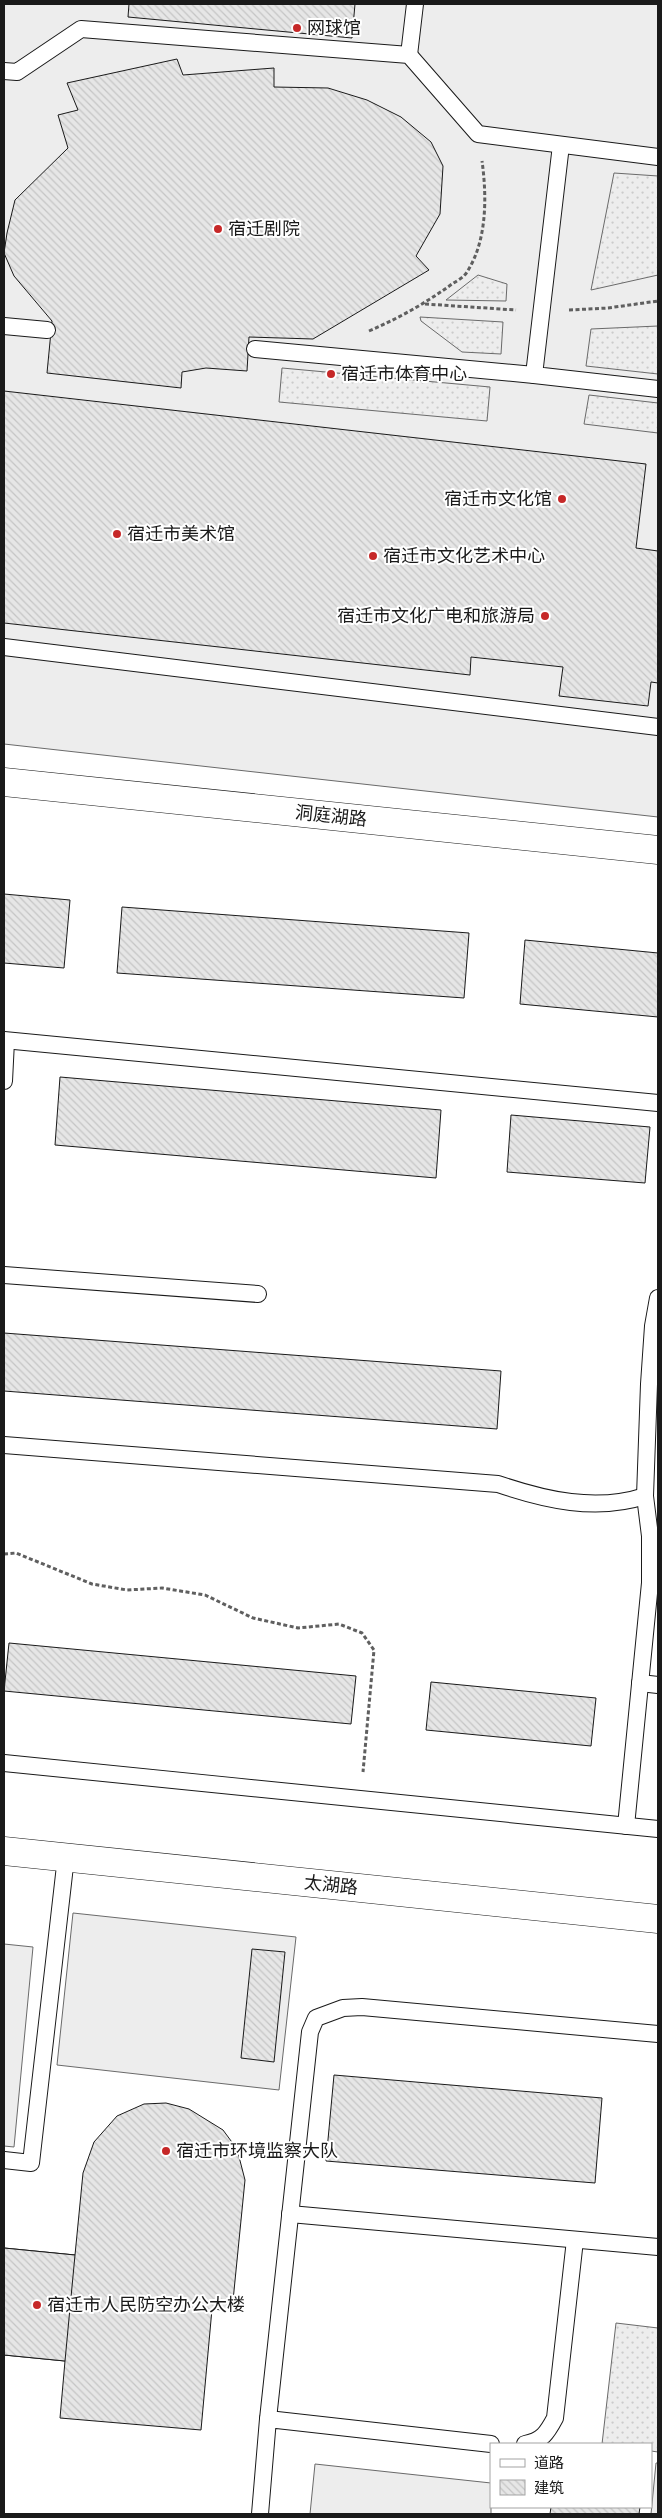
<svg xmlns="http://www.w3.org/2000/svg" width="662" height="2518" font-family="Quicksand,'Noto Sans SC',sans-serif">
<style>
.built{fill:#ededed;stroke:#6a6a6a}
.garden{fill:url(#garden-dots);stroke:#6a6a6a}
.building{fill:url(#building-back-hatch);stroke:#1a1a1a}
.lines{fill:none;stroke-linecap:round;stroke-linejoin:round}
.lane-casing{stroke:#1a1a1a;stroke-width:18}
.street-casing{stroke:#1a1a1a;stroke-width:29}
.secondary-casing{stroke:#1a1a1a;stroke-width:29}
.path{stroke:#5f5f5f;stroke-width:3;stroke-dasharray:4 2.5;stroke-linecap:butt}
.lane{stroke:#fff;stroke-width:16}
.street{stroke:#fff;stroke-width:28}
.secondary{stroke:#fff;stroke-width:28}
.poi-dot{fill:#c62828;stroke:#fff;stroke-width:2}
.labels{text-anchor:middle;stroke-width:4;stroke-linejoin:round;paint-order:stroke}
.poi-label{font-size:18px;fill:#1a1a1a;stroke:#fff;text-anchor:start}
.street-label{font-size:18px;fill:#1a1a1a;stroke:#fff}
</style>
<defs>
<pattern id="garden-dots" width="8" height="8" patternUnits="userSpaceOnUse" patternTransform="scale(1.25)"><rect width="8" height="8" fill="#ededed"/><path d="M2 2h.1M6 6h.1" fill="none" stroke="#cbcbcb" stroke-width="1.8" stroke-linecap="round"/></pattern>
<pattern id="building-back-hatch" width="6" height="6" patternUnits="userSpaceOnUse" patternTransform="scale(1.25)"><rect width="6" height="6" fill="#e6e6e6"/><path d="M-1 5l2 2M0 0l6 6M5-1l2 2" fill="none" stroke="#c5c5c5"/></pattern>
</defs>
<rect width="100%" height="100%" fill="#fff"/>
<g class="built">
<path d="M4 4H658V817L4 744Z"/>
<path d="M73 1913 296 1937 279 2090 57 2065Z"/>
<path d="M4 1944 33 1947 14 2147 4 2146Z"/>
<path d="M656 2463H658V2514H651Z"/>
<path d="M315 2464 491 2483V2514H310Z"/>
</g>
<g class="garden">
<path d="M614 173 658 176V275L591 290Z"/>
<path d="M478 275 507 284 506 301 446 300Z"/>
<path d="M420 317 503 322 501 354 462 352 421 321Z"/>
<path d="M658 326V374L586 366 591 329Z"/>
<path d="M282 368 490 387 487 421 279 402Z"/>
<path d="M589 395 658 403V433L584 424Z"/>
<path d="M616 2323 658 2328V2452L651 2451V2444H602Z"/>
</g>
<g class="building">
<path d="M129 4H355L352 38 128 17Z"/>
<path d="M177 59 183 75 274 68V87L328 88 367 100 401 117 431 142 443 166 440 214 416 256 429 270 313 339 249 337 247 371 206 368 182 372 181 388 47 373 52 321 14 276 4 253 7 233 15 200 68 148 58 115 78 110 67 83Z"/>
<path d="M4 391 646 464 636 548 658 551V683L651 682 648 706 559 696 563 667 471 657 470 675 4 623Z"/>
<path d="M4 894 70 900 64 968 4 963Z"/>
<path d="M122 907 469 933 464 998 117 973Z"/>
<path d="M525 940 658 953V1017L520 1004Z"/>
<path d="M60 1077 441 1110 436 1178 55 1145Z"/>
<path d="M511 1115 650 1127 645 1183 507 1172Z"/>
<path d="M4 1333 501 1371 497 1429 4 1391Z"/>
<path d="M9 1643 356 1676 351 1724 4 1691Z"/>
<path d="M431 1682 596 1698 591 1746 426 1730Z"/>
<path d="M252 1949 285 1952 274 2062 241 2058Z"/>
<path d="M334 2075 602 2098 595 2183 326 2161Z"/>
<path d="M166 2103 189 2109 223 2130 237 2149 245 2180 232 2311 212 2309 201 2430 60 2418 65 2361 4 2355V2248L75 2255 83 2173 94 2142 117 2116 144 2104Z"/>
<path d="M4 2248 75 2255 65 2361 4 2355Z"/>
<path d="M551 2507H640L639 2514H550Z"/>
</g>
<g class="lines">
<defs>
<g id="lane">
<path d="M409 55 415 4"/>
<path d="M4 71 17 72 81 29 409 55 478 134 658 157"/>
<path d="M561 145 534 375 658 389"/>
<path d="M4 326 47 330"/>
<path d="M255 349 534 375"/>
<path d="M4 647 658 727"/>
<path d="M4 1040 658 1103"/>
<path d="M4 1081 6 1041"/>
<path d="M4 1275 258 1294"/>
<path d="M4 1445 498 1484C545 1500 596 1512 645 1496"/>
<path d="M640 1683 658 1685"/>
<path d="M4 1763 658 1829"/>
<path d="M626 1826 650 1583V1536L645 1496 649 1384 653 1326 658 1298"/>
<path d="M4 2160 31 2163 66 1857"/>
<path d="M290 2214 658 2247"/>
<path d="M268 2419 310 2032 316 2018 343 2008 362 2007 658 2034"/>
<path d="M525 2444C542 2441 547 2433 555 2418L575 2240"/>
<path d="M260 2514 268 2419 491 2444"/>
</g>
<path id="street" d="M4 782 658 850"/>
<path id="secondary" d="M4 1851 658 1919"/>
</defs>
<use href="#lane" class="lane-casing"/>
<use href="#street" class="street-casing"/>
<use href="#secondary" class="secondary-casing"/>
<g class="path">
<path d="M425 304 516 310"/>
<path d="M569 310 608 308 658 301"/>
<path d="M369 331C399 318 426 303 452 284 457 281 464 277 467 272 487 241 487 197 482 161"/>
<path d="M4 1554 16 1553 92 1584 127 1590 162 1588 205 1595 253 1618 298 1628 339 1624 362 1633 374 1650 363 1772"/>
</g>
<use href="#lane" class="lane"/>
<use href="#street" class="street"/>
<use href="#secondary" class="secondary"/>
</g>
<g class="poi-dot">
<circle cx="297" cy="28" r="5"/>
<circle cx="218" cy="229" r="5"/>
<circle cx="331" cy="374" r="5"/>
<circle cx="562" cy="499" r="5"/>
<circle cx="117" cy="534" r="5"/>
<circle cx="373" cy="556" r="5"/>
<circle cx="545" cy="616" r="5"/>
<circle cx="166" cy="2151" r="5"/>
<circle cx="37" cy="2305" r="5"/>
</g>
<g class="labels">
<g class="poi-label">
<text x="307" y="34">网球馆</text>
<text x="228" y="235">宿迁剧院</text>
<text x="341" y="380">宿迁市体育中心</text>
<text x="552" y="505" text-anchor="end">宿迁市文化馆</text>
<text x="127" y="540">宿迁市美术馆</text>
<text x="383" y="562">宿迁市文化艺术中心</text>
<text x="535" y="622" text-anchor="end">宿迁市文化广电和旅游局</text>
<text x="176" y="2157">宿迁市环境监察大队</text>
<text x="47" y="2311">宿迁市人民防空办公大楼</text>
</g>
<g class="street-label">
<text transform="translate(331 816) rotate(6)" y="6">洞庭湖路</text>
<text transform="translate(331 1885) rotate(6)" y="6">太湖路</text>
</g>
</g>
<rect width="662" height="2518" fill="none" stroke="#1a1a1a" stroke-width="10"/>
<rect x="490" y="2443" width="162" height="65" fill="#ffffff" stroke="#a3a3a3"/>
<rect x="500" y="2459" width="25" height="8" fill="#ffffff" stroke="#a3a3a3"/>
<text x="534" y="2468" font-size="15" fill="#1a1a1a">道路</text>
<rect x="500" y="2480" width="25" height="15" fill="url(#building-back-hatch)" stroke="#a3a3a3"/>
<text x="534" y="2493" font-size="15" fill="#1a1a1a">建筑</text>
</svg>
